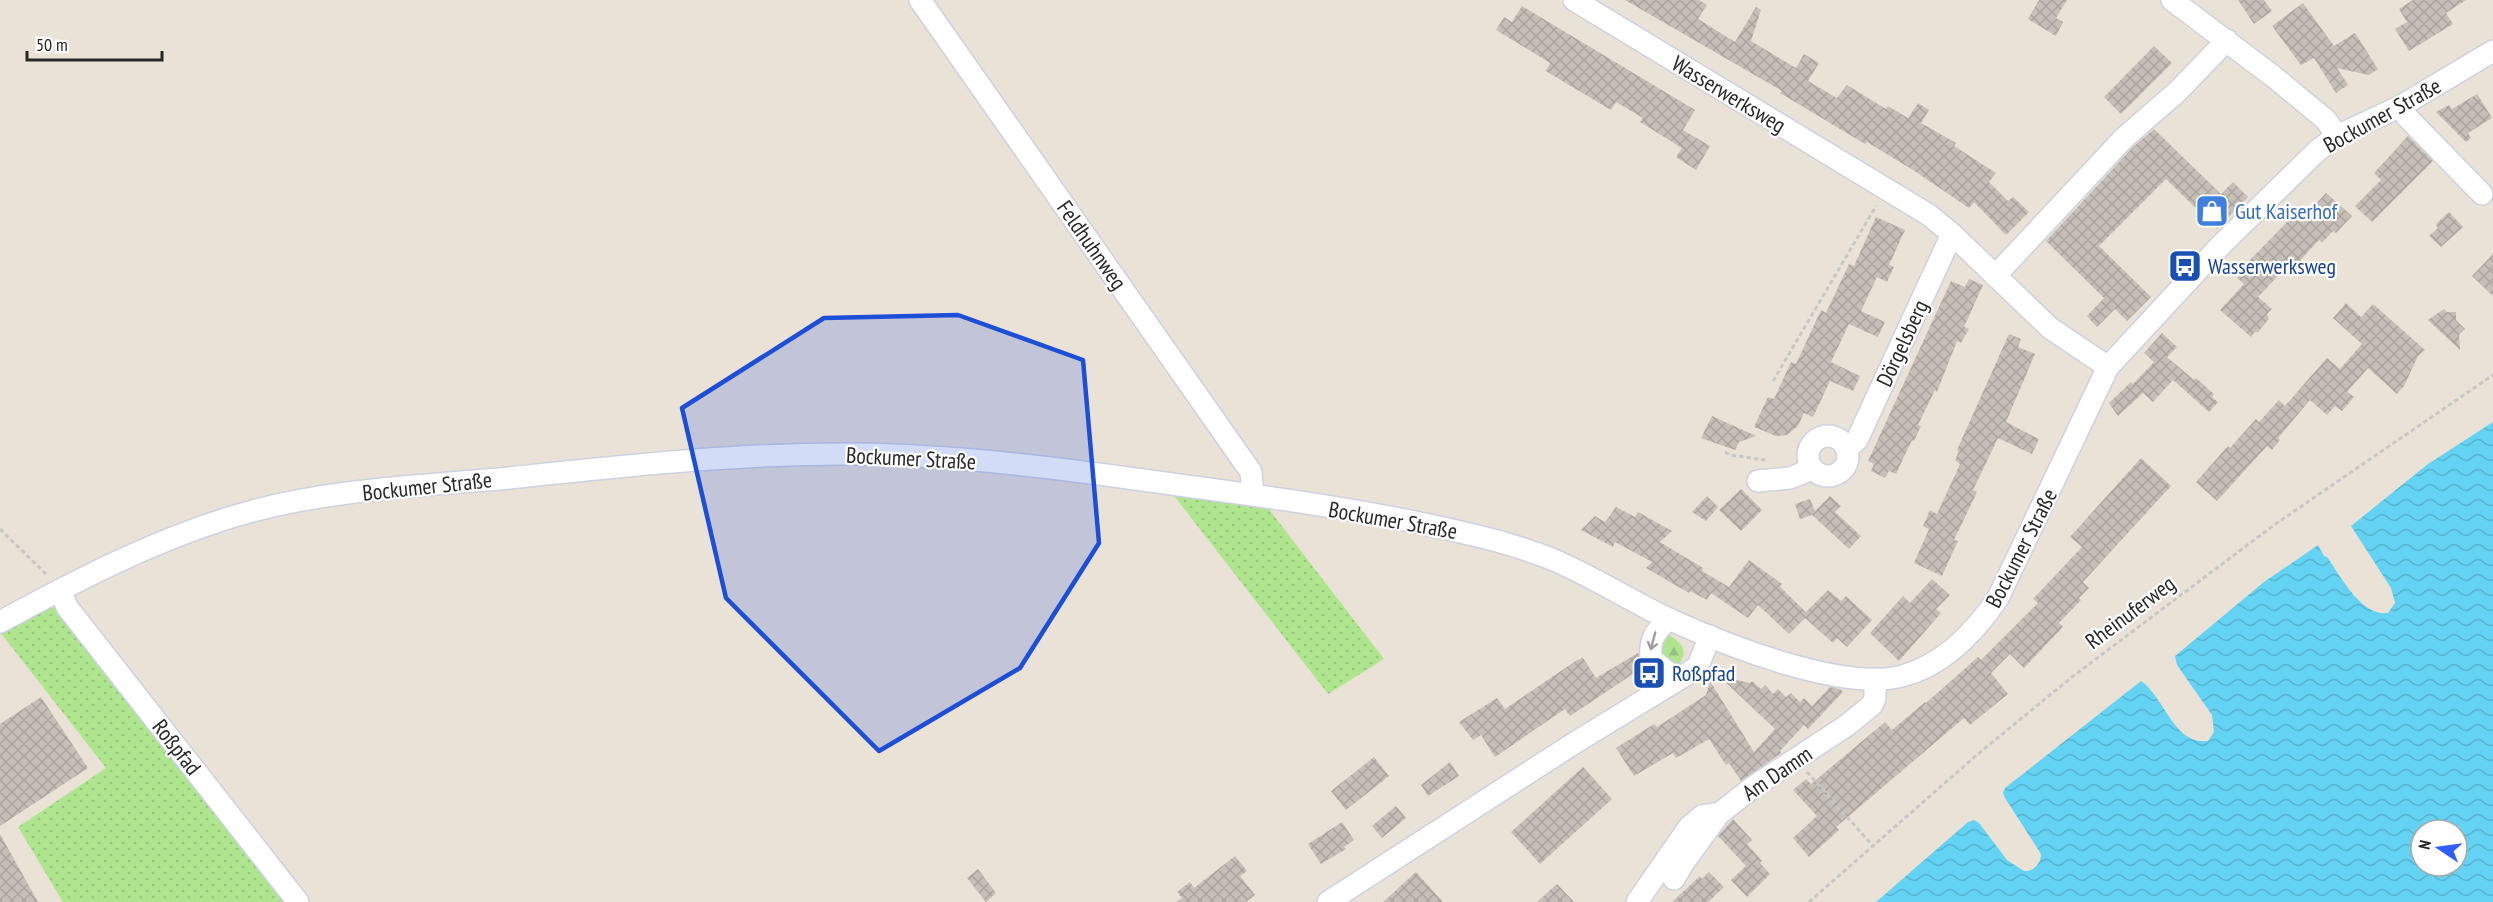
<svg xmlns="http://www.w3.org/2000/svg" width="2493" height="902" font-family="'PT Sans Narrow',sans-serif">
<style>
.grass{fill:url(#grass-dots)}
.forest{fill:url(#forest-firs)}
.water{fill:url(#water-waves);fill-rule:evenodd}
.building{fill:url(#building-cross-hatch)}
.lines{fill:none;stroke-linecap:round;stroke-linejoin:round}
.minor-casing{stroke:#cdd1e2;stroke-width:24}
.path{stroke:#c7c7c7;stroke-width:3;stroke-dasharray:4.5 3;stroke-linecap:butt}
.minor{stroke:#fff;stroke-width:21}
.oneway{stroke:#9e9e9e}
.marked{fill:#1d4ed8;fill-opacity:0.2;stroke:#1d4ed8;stroke-width:4.5;stroke-linejoin:round}
.labels{text-anchor:middle;stroke-width:4.5;stroke-linejoin:round;paint-order:stroke}
.street-label{font-size:22px;fill:#272727;stroke:#fff}
.shop-label{font-size:22px;fill:#366cbe;stroke:#fff;text-anchor:start}
.transit-label{font-size:22px;fill:#164399;stroke:#fff;text-anchor:start}
</style>
<defs>
<pattern id="grass-dots" width="8" height="8" patternUnits="userSpaceOnUse" patternTransform="scale(1.5)"><rect width="8" height="8" fill="#b0e590"/><path d="M2 2h.1M6 6h.1" fill="none" stroke="#97c47c" stroke-width="1.8" stroke-linecap="round"/></pattern>
<pattern id="forest-firs" width="22" height="20" patternUnits="userSpaceOnUse" patternTransform="scale(1.5)"><rect width="22" height="20" fill="#b0e590"/><path d="M5 1l3.5 6h-7zM16 11l3.5 6h-7z" fill="#97c47c"/></pattern>
<pattern id="water-waves" width="16" height="10" patternUnits="userSpaceOnUse" patternTransform="scale(1.5)"><rect width="16" height="10" fill="#64d2f3"/><path d="M0 5q4-4 8 0t8 0" fill="none" stroke="#57b4d0"/></pattern>
<pattern id="building-cross-hatch" width="8" height="8" patternUnits="userSpaceOnUse" patternTransform="scale(1.5)"><rect width="8" height="8" fill="#c6bfb8"/><path d="M0 0l8 8M0 8l8-8" fill="none" stroke="#aaa49e"/></pattern>
</defs>
<rect width="100%" height="100%" fill="#ebe2d7"/>
<g class="grass">
<path d="M1168 488 1261 499 1384 659 1328 694Z"/>
<path d="M37 605 62 609 294 902H63L18 827 106 768 0 632Z"/>
</g>
<path class="forest" d="M1668 634C1681 642 1690 651 1678 665L1667 663 1660 652 1663 637Z"/>
<path class="water" d="M2493 422V902H1876L1968 822 1974 820 1979 823 2007 860 2024 871C2033 872 2041 864 2041 854L2005 798 2003 793 2005 788 2141 681C2164 696 2174 746 2208 741L2214 732 2212 715 2177 665 2175 656 2264 582 2318 545 2324 556 2327 557C2340 575 2361 617 2388 613L2395 603 2391 588 2351 526 2428 464ZM2421 830H2457V866H2421Z"/>
<g class="building">
<path d="M1625 0H1699L1707 5 1698 19 1735 42 1756 7 1761 10 1751 41 1796 68 1804 54 1819 63 1808 81 1837 98 1847 85 1886 109 1888 106 1908 118 1918 103 1929 110 1921 123 1956 143 1954 146 1996 173 1989 182 2008 201 2013 197 2029 212 2006 235 1974 202 1969 208 1913 170 1867 142 1865 144 1780 93 1782 91Z"/>
<path d="M2039 0H2067L2056 18 2063 22 2056 36 2028 19Z"/>
<path d="M2238 0H2264L2272 11 2254 24Z"/>
<path d="M2413 0H2466L2446 13 2453 24 2409 51 2395 29 2407 22 2399 9Z"/>
<path d="M2303 3 2334 46 2355 33 2378 69 2369 75 2337 68 2348 85 2336 93 2314 58 2301 65 2272 26Z"/>
<path d="M1522 6 1695 110 1683 130 1710 146 1696 170 1676 157 1682 148 1640 122 1643 118 1616 102 1611 110 1574 88 1546 71 1550 63 1496 30 1504 17 1512 22Z"/>
<path d="M2154 46 2172 63 2121 114 2104 97Z"/>
<path d="M2477 94 2492 118 2468 133 2471 138 2466 142 2436 112 2449 105 2454 112 2452 109Z"/>
<path d="M2154 129 2221 194 2233 182 2248 197 2217 229 2166 179 2099 246 2151 297 2127 321 2115 309 2097 327 2087 316 2104 298 2046 241 2133 147Z"/>
<path d="M2408 136 2433 161 2372 222 2355 206 2381 180 2374 173Z"/>
<path d="M2326 193 2352 216 2336 233 2333 231 2322 243 2319 240 2296 265 2292 261 2258 297 2272 309 2267 314 2269 319 2258 332H2255L2251 337 2220 310 2244 284 2237 278 2250 264 2248 262 2293 216 2299 222Z"/>
<path d="M2449 212 2463 227 2441 247 2429 236 2438 228 2436 225 2437 223Z"/>
<path d="M1876 217 1905 230 1889 265 1894 267 1887 282 1877 277 1861 311 1885 322 1878 337 1849 324 1831 362 1860 376 1853 391 1830 381 1813 417 1804 413 1798 426 1787 435 1776 436 1754 427 1768 397 1774 399 1791 362 1796 364 1821 310 1826 313 1849 264 1854 266Z"/>
<path d="M2493 254V296L2472 276Z"/>
<path d="M1969 279 1983 285 1964 327 1969 329 1961 343 1957 341 1937 392 1935 390 1918 425 1921 426 1914 441 1912 440 1896 474 1889 471 1885 478 1871 471 1874 464 1868 461 1951 281 1965 287Z"/>
<path d="M2346 303 2361 317 2373 304 2425 350 2418 356 2404 386 2397 394 2368 368 2347 392 2354 397 2342 411 2335 406 2327 415 2310 400 2278 438 2280 440 2272 450 2267 446 2217 501 2196 482 2228 446 2230 448 2256 419 2259 422 2279 400 2285 406 2327 358 2340 369 2362 344 2333 318Z"/>
<path d="M2444 309 2447 312H2456V320L2465 329 2459 335 2460 350 2428 320Z"/>
<path d="M2162 333 2177 347 2167 357 2194 380 2196 378 2214 394 2212 397 2218 402 2209 412 2173 380 2153 402 2143 393 2118 416 2109 403 2131 382 2133 384 2154 362 2144 353Z"/>
<path d="M2009 334 2021 339 2018 347 2035 354 2006 422 2039 439 2032 454 1998 438 1973 490 1977 492 1954 540 1958 541 1942 576 1914 563 1929 529 1923 526 1930 510 1937 514 1960 464 1955 460 1959 451 1957 450Z"/>
<path d="M1712 416 1756 436 1739 442 1735 450 1701 438Z"/>
<path d="M2141 458 2171 486 2083 582 2089 588 2079 598 2081 600 2059 623 2063 627 2024 668 2010 654 1991 673 2008 694 1970 725 1964 718 1836 827 1839 830 1809 857 1793 838 1817 816 1793 790 1806 779 1811 784 1885 722 1892 730 1925 702 1926 703 1978 657 1981 660 2038 603 2033 599 2082 547 2070 537Z"/>
<path d="M1741 489 1762 510 1741 531 1719 510Z"/>
<path d="M1707 496 1718 507 1706 521 1692 512Z"/>
<path d="M1830 496 1841 506 1835 512 1861 536 1849 549 1812 515 1800 519 1795 504 1810 499 1815 511Z"/>
<path d="M1616 507 1635 517 1638 512 1672 531 1660 542 1703 568 1702 571 1729 587 1749 560 1782 584 1780 587 1806 612 1828 590 1841 601 1846 596 1872 620 1847 647 1837 638 1833 643 1805 618 1789 634 1758 605 1748 618 1711 593 1707 600 1690 591 1689 593 1646 568 1652 562 1615 542 1613 547 1581 530 1595 516 1605 522Z"/>
<path d="M1932 579 1950 595 1936 609 1941 613 1899 661 1870 633 1903 596 1910 603Z"/>
<path d="M1638 653 1642 668 1570 716 1565 709 1495 757 1481 735 1473 740 1459 722 1497 698 1505 709 1577 660 1583 658 1596 678Z"/>
<path d="M1719 676 1750 683 1752 681 1761 689 1765 685 1773 694 1778 689 1786 697 1791 693 1800 702 1804 698 1812 706 1830 687 1840 689 1843 692 1808 729 1804 725 1780 751 1781 753 1741 781 1729 763 1726 765 1709 739 1676 758 1673 753 1634 776 1616 748 1654 724 1657 727 1706 695 1710 681 1754 752 1775 729Z"/>
<path d="M41 697 88 768 0 826V724Z"/>
<path d="M1374 757 1389 776 1346 810 1331 791Z"/>
<path d="M1450 762 1459 776 1428 796 1421 785Z"/>
<path d="M1583 767 1612 799 1540 864 1511 832Z"/>
<path d="M1396 806 1406 818 1382 838 1372 826Z"/>
<path d="M1733 819 1752 840 1747 844 1762 861 1760 863 1770 874 1747 897 1731 880 1746 866 1718 836Z"/>
<path d="M1342 822 1354 840 1344 847 1346 849 1321 864 1308 844Z"/>
<path d="M0 834 38 902H0Z"/>
<path d="M1235 856 1247 871 1240 876 1255 895 1246 902H1176L1182 898 1177 892 1190 882 1194 888Z"/>
<path d="M978 869 996 893 986 902 967 878Z"/>
<path d="M1416 872 1443 902H1383Z"/>
<path d="M1709 872 1724 887 1708 902H1672L1700 876 1702 879Z"/>
<path d="M1557 884 1574 902H1537Z"/>
</g>
<g class="lines">
<defs>
<g id="minor">
<path d="M920 0 1251 472 1253 495"/>
<path d="M1574 0 1929 215 1952 234 2050 328 2108 367"/>
<path d="M2172 0 2274 77 2326 120 2337 136"/>
<path d="M2401 106 2407 117 2482 194"/>
<path d="M1995 276 2124 138 2178 91 2227 40"/>
<circle cx="1828" cy="456" r="20"/>
<path d="M1846 449 1857 440 1952 234"/>
<path d="M1758 481 1790 478 1812 469"/>
<path d="M60 590 67 607 298 902"/>
<path d="M1669 619C1655 631 1649 640 1651 659L1670 674 1684 676"/>
<path d="M0 622C79 579 162 536 249 512 333 489 423 486 509 478 624 466 740 453 855 454 963 455 1072 470 1179 485 1276 498 1374 511 1469 534 1496 540 1523 548 1549 558 1591 575 1630 601 1671 620 1726 645 1844 692 1902 676 1944 665 1975 632 1998 598L2108 367 2221 245 2317 151 2337 136 2401 106 2493 51"/>
<path d="M1674 879 1684 862 1719 814 1753 787 1846 726 1872 705 1875 698V679"/>
<path d="M1328 902 1576 742 1684 676 1698 666 1710 636"/>
<path d="M1637 902 1689 827 1702 816 1715 814"/>
</g>
</defs>
<use href="#minor" class="minor-casing"/>
<g class="path">
<path d="M1773 381 1876 206"/>
<path d="M1725 452 1730 455 1765 460"/>
<path d="M0 529 48 576"/>
<path d="M1807 772 1873 846"/>
<path d="M1809 902 1978 754 2072 677 2274 525 2493 375"/>
</g>
<use href="#minor" class="minor"/>
</g>
<defs><path id="oneway-shaft" d="M-6 0H5M1.5-3L5.5 0L1.5 3" fill="none" stroke-width="1.6" stroke-linecap="round" stroke-linejoin="round" transform="scale(1.5)"/></defs>
<use class="oneway" href="#oneway-shaft" transform="translate(1653 641) rotate(105)"/>
<path class="marked" d="M958 315 1083 360 1099 543 1020 668 879 751 726 598 682 408 824 318Z"/>
<defs>
<symbol id="shop-square" viewBox="-11 -11 22 22"><rect x="-9" y="-9" width="18" height="18" rx="4" fill="#3f7fe0" stroke="#fff"/><path d="M-5-2.5h2.3a2.7 3.5 0 0 1 5.4 0H5L5.5 6h-11ZM-1.5-2.5h3a1.5 2.3 0 0 0-3 0Z" fill="#fff"/></symbol>
<symbol id="bus-square" viewBox="-11 -11 22 22"><rect x="-9" y="-9" width="18" height="18" rx="4" fill="#1a4fb4" stroke="#fff"/><path d="M-5-6H5V4H4V6H2V4H-2V6H-4V4H-5ZM-3.5-4V0h7V-4ZM-3.5 1.2v1.5H-2V1.2ZM2 1.2v1.5H3.5V1.2Z" fill="#fff"/></symbol>
</defs>
<g fill-rule="evenodd">
<use href="#shop-square" x="2193" y="192" width="38" height="38"/>
<use href="#bus-square" x="2166" y="247" width="38" height="38"/>
<use href="#bus-square" x="1630" y="654" width="38" height="38"/>
</g>
<g class="labels">
<g class="street-label">
<text transform="translate(1729 94) rotate(31)" y="8">Wasserwerksweg</text>
<text transform="translate(2382 115) rotate(-29)" y="8">Bockumer Straße</text>
<text transform="translate(1092 245) rotate(55)" y="8">Feldhuhnweg</text>
<text transform="translate(1902 343) rotate(-65)" y="8">Dörgelsberg</text>
<text transform="translate(911 458) rotate(3)" y="8">Bockumer Straße</text>
<text transform="translate(427 486) rotate(-6)" y="8">Bockumer Straße</text>
<text transform="translate(1393 520) rotate(10)" y="8">Bockumer Straße</text>
<text transform="translate(2021 548) rotate(-63)" y="8">Bockumer Straße</text>
<text transform="translate(2130 612) rotate(-37)" y="8">Rheinuferweg</text>
<text transform="translate(177 747) rotate(52)" y="8">Roßpfad</text>
<text transform="translate(1777 773) rotate(-34)" y="8">Am Damm</text>
</g>
<g class="shop-label">
<text x="2235" y="219">Gut Kaiserhof</text>
</g>
<g class="transit-label">
<text x="2208" y="274">Wasserwerksweg</text>
<text x="1672" y="681">Roßpfad</text>
</g>
</g>
<g transform="translate(2439 848) rotate(283)"><circle r="28" fill="#ffffff" stroke="#a9a9a9" stroke-width="1.5"/>
<path d="M0-4.5L10 22L0 15L-10 22Z" fill="#305eff"/>
<text y="-9" font-size="16" font-weight="bold" text-anchor="middle" fill="#272727">N</text>
</g>
<path d="M27 51v9h135v-9" fill="none" stroke="#272727" stroke-width="3"/>
<text x="36" y="51" font-size="18" fill="#272727" stroke="#ffffff" stroke-width="4.5" paint-order="stroke">50 m</text>
</svg>
